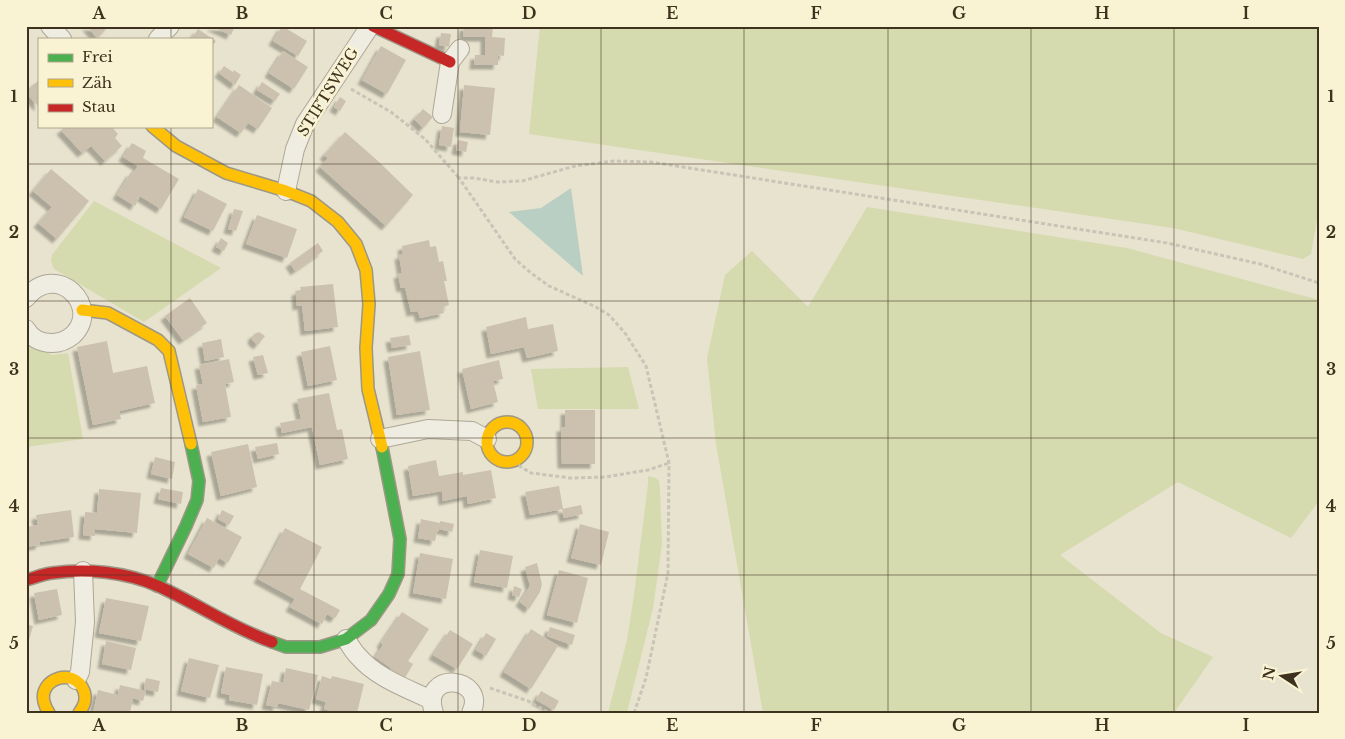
<svg xmlns="http://www.w3.org/2000/svg" width="1345" height="739" font-family="'Libre Baskerville',serif">
<style>
.green{fill:#d5daaf}
.water{fill:#bacfc4}
.building{fill:#ccc1ae;filter:url(#shadow)}
.lines{fill:none;stroke-linecap:round;stroke-linejoin:round}
.street-casing{stroke:#ada797;stroke-width:20}
.fast-casing{stroke:#9d9786;stroke-width:14}
.slow-casing{stroke:#9d9786;stroke-width:14}
.jam-casing{stroke:#9d9786;stroke-width:14}
.path{stroke:#c8c4b7;stroke-width:3;stroke-dasharray:4 2.5;stroke-linecap:butt}
.street{stroke:#efece1;stroke-width:18}
.fast{stroke:#4caf50;stroke-width:11}
.slow{stroke:#ffc107;stroke-width:11}
.jam{stroke:#c62828;stroke-width:11}
.grid{fill:none;stroke:#3e311d;stroke-width:1;stroke-opacity:0.55}
.labels{text-anchor:middle;stroke-width:5;stroke-linejoin:round;paint-order:stroke}
.street-label{font-size:15px;fill:#3e311d;stroke:#f9f3d4}
.neatline{fill:none;stroke:#3e311d;stroke-width:2}
.grid-label{font-size:16px;text-anchor:middle;font-weight:bold;fill:#3e311d}
</style>
<defs>
<filter id="shadow"><feDropShadow dx="-4.5" dy="4.5" stdDeviation="1" flood-color="#0004"/></filter>
</defs>
<rect width="100%" height="100%" fill="#e8e3ce"/>
<g class="green">
<path d="M540 26H1319V209L1311 254 1303 259 1173 228 529 134Z"/>
<path d="M94 201 221 268 144 322 54 269 51 261 52 255Z"/>
<path d="M867 207 1127 248 1319 300V501L1291 538 1178 482 1060 555 1161 633 1213 657 1174 713H763L716 444 707 358 725 275 752 251 808 307Z"/>
<path d="M26 341 52 355 68 353 83 439 26 447Z"/>
<path d="M628 367 639 409H538L531 369Z"/>
<path d="M648 476 656 478 659 481 660 490 662 544 653 608 627 713H608L627 640 634 595 648 484Z"/>
</g>
<path class="water" d="M571 188 583 276 509 212 541 208Z"/>
<g class="building">
<path d="M87 26H109L97 38Z"/>
<path d="M211 26H235L231 35Z"/>
<path d="M282 26 307 41 298 56 273 41Z"/>
<path d="M464 26H493L492 37 505 38 504 56 498 55V65H474L475 55H485V37H463Z"/>
<path d="M198 29 216 41 211 48V39L192 38Z"/>
<path d="M441 33 451 34 449 47 439 45Z"/>
<path d="M381 46 406 60 387 94 362 80Z"/>
<path d="M283 51 308 67 294 89 269 73Z"/>
<path d="M224 66 233 72 234 70 241 75 235 85 219 73Z"/>
<path d="M39 80V107L26 93V91Z"/>
<path d="M262 82 280 94 275 101 257 90Z"/>
<path d="M239 85 272 108 258 129 248 123 241 133 217 117Z"/>
<path d="M464 85 495 88 490 135 460 132Z"/>
<path d="M340 97 346 101 340 111 334 107Z"/>
<path d="M423 109 433 117 423 128 414 119Z"/>
<path d="M66 126H111L118 134 115 138 122 146 105 161 91 146 82 153 61 130Z"/>
<path d="M442 126 454 128 451 147 439 145Z"/>
<path d="M345 132 378 161 413 195 386 226 320 167 328 158 324 155Z"/>
<path d="M458 140 468 142 466 152 456 150Z"/>
<path d="M132 143 146 151 143 158 179 179 161 209 140 196 135 206 117 195 131 172 133 173 138 166 123 157Z"/>
<path d="M51 169 89 201 57 239 38 223 52 207 33 191Z"/>
<path d="M198 189 227 204 213 231 184 217Z"/>
<path d="M234 209 243 211 236 231 228 229Z"/>
<path d="M257 215 297 229 287 258 246 244Z"/>
<path d="M221 238 228 243 224 251 216 247Z"/>
<path d="M429 240 430 247 436 246 439 262 443 261 447 281H444L449 305 443 307 444 313 420 318 418 311 411 312 405 287 401 288 398 274 402 273 399 255 403 254 402 246Z"/>
<path d="M318 243 323 251 295 271 290 263Z"/>
<path d="M333 284 338 327 305 331 302 305 297 306 296 291 301 290 300 287Z"/>
<path d="M190 298 207 323 183 340 165 316Z"/>
<path d="M526 317 528 329 553 324 558 351 527 358 524 347 491 354 486 327Z"/>
<path d="M259 332 265 336 258 345 253 341 252 337 254 334Z"/>
<path d="M409 335 411 345 392 348 390 338Z"/>
<path d="M221 339 224 357 205 361 202 343Z"/>
<path d="M107 341 113 373 147 366 155 403 119 411 121 419 93 425 77 347Z"/>
<path d="M330 346 337 380 308 386 301 352Z"/>
<path d="M420 351 430 410 397 415 388 357Z"/>
<path d="M263 355 268 373 258 375 253 357Z"/>
<path d="M229 359 234 382 225 384 231 417 203 422 196 385 203 384 199 365Z"/>
<path d="M499 360 503 379 493 381 498 402 471 409 462 369Z"/>
<path d="M329 393 337 430 342 429 348 459 320 465 312 427 282 433 280 423 301 419 297 399Z"/>
<path d="M565 410H595V464H562L561 427H565Z"/>
<path d="M277 443 279 454 258 459 255 447Z"/>
<path d="M248 444 257 487 221 496 211 452Z"/>
<path d="M155 457 175 462 172 479 151 474Z"/>
<path d="M436 460 439 476 463 472V475L491 470 496 498 468 504 467 496 443 501 442 491 413 496 408 466Z"/>
<path d="M559 486 563 509 530 515 525 492Z"/>
<path d="M161 488 183 492 181 504 158 499Z"/>
<path d="M99 489 141 493 137 533 95 529V536L83 535 85 512 97 513Z"/>
<path d="M581 505 583 514 564 518 562 509Z"/>
<path d="M71 510 74 537 40 542V545L26 547V527L38 525 36 515Z"/>
<path d="M222 510 234 516 229 525 218 519Z"/>
<path d="M207 518 242 537 228 563 219 558 214 568 188 554Z"/>
<path d="M421 519 440 523V521L454 524 452 532 439 529 438 532H437L435 541 418 538Z"/>
<path d="M580 524 609 532 601 565 571 558Z"/>
<path d="M285 528 322 547 300 589 340 610 336 617 334 618 327 614 322 624 290 607 295 599 258 579Z"/>
<path d="M480 550 513 556 507 588 474 582Z"/>
<path d="M420 553 453 559 446 599 413 593Z"/>
<path d="M537 563 542 584 540 592 529 609 520 602 530 586 525 567Z"/>
<path d="M559 570 588 578 577 623 547 615Z"/>
<path d="M514 586 522 589 519 597 512 595Z"/>
<path d="M57 589 62 615 39 620 34 593Z"/>
<path d="M106 598 149 606 141 641 99 633Z"/>
<path d="M402 612 429 629 408 661 413 664 403 681 389 672 391 668 375 657 383 645 381 643Z"/>
<path d="M26 624 33 626 27 647H26Z"/>
<path d="M550 627 575 635 572 645 547 636Z"/>
<path d="M531 629 558 646 531 689 504 672Z"/>
<path d="M450 630 473 644 457 669 433 655Z"/>
<path d="M486 633 496 639 486 656 476 650Z"/>
<path d="M106 641 136 648 131 670 102 664Z"/>
<path d="M189 658 219 665 210 698 181 691Z"/>
<path d="M226 667 263 674 257 705 229 700 230 695 221 693Z"/>
<path d="M286 668 318 675 309 710 278 703 277 707 266 705 272 681 283 683Z"/>
<path d="M322 676 331 679 332 676 364 684 357 713H337L324 709 326 702 316 699Z"/>
<path d="M146 678 160 681 158 692 144 689Z"/>
<path d="M120 685 146 691 143 701 133 698 130 713H93L98 690 118 695Z"/>
<path d="M541 691 559 701 554 710 536 700Z"/>
</g>
<g class="lines">
<defs>
<g id="street">
<path d="M50 26 62 39"/>
<path d="M158 39 170 26"/>
<path d="M442 114 450 62 460 49"/>
<path d="M286 191 295 149 305 124 370 26"/>
<path d="M26 298C57 260 102 307 73 335 67 340 60 343 52 343 41 343 31 338 26 329"/>
<path d="M380 439 428 429 472 431 487 439"/>
<path d="M346 639C350 645 353 651 358 656 375 676 401 686 425 697L432 698"/>
<path d="M76 680 80 672 85 622 83 571"/>
<path d="M434 713C419 669 489 676 471 713"/>
</g>
<g id="fast">
<path d="M157 586 186 526 197 500 199 481 191 444"/>
<path d="M272 642 286 647H320L346 639 371 620 389 594 398 574 400 539 382 447"/>
</g>
<g id="slow">
<path d="M152 126 176 146 226 173 286 191 311 201 338 222 356 244 366 270 369 304 366 348 368 389 382 447"/>
<path d="M82 310 108 313 158 340 169 351 191 444"/>
<circle cx="507" cy="442" r="20"/>
<path d="M49 713C47 710 45 706 44 702 38 679 74 666 84 691 87 700 84 706 79 713"/>
</g>
<g id="jam">
<path d="M373 26 450 62"/>
<path d="M26 580C34 578 43 574 52 573 87 568 126 572 158 586 196 603 232 628 272 642"/>
</g>
</defs>
<use href="#street" class="street-casing"/>
<use href="#fast" class="fast-casing"/>
<use href="#slow" class="slow-casing"/>
<use href="#jam" class="jam-casing"/>
<g class="path">
<path d="M351 89 391 112 425 139 459 178"/>
<path d="M513 462 531 473 571 478 605 477 648 470 669 463"/>
<path d="M490 688 528 701 549 713"/>
<path d="M634 713 646 678 668 573 669 463 646 366 625 333 609 315 596 307 549 286 531 273 515 259 459 178H474L497 182 522 181 575 166 614 161 651 162 1167 243 1260 264 1319 283"/>
</g>
<use href="#street" class="street"/>
<use href="#fast" class="fast"/>
<use href="#slow" class="slow"/>
<use href="#jam" class="jam"/>
</g>
<path class="grid" d="M171 26V39M314 26V713M458 26V713M601 26V713M744 26V713M888 26V713M1031 26V713M1174 26V713M171 126V713M26 164H1319M26 301H1319M26 438H1319M26 575H1319"/>
<g class="labels">
<g class="street-label">
<text transform="translate(328 92) rotate(-58)" y="5">STIFTSWEG</text>
</g>
</g>
<rect width="1345" height="739" fill="none" stroke="#f9f3d4" stroke-width="55"/>
<rect x="38" y="38" width="175" height="90" fill="#f9f3d4" stroke="#aea58b"/>
<rect x="48" y="54" width="25" height="8" fill="#4caf50" stroke="#aea58b"/>
<text x="82" y="62" font-size="15" fill="#3e311d">Frei</text>
<rect x="48" y="79" width="25" height="8" fill="#ffc107" stroke="#aea58b"/>
<text x="82" y="88" font-size="15" fill="#3e311d">Zäh</text>
<rect x="48" y="104" width="25" height="8" fill="#c62828" stroke="#aea58b"/>
<text x="82" y="112" font-size="15" fill="#3e311d">Stau</text>
<g transform="translate(1282 676) rotate(282)" stroke="#f9f3d4" stroke-width="4" paint-order="stroke">
<path d="M0-4L9 19L0 12L-9 19Z" fill="#3e311d"/>
<text y="-8" font-size="14" font-weight="bold" text-anchor="middle" fill="#3e311d">N</text>
</g>
<rect x="28" y="28" width="1290" height="684" class="neatline"/>
<g class="grid-label">
<text x="99" y="19">A</text>
<text x="242" y="19">B</text>
<text x="386" y="19">C</text>
<text x="529" y="19">D</text>
<text x="672" y="19">E</text>
<text x="816" y="19">F</text>
<text x="959" y="19">G</text>
<text x="1102" y="19">H</text>
<text x="1246" y="19">I</text>
<text x="14" y="102">1</text>
<text x="1331" y="102">1</text>
<text x="14" y="238">2</text>
<text x="1331" y="238">2</text>
<text x="14" y="375">3</text>
<text x="1331" y="375">3</text>
<text x="14" y="512">4</text>
<text x="1331" y="512">4</text>
<text x="14" y="649">5</text>
<text x="1331" y="649">5</text>
<text x="99" y="731">A</text>
<text x="242" y="731">B</text>
<text x="386" y="731">C</text>
<text x="529" y="731">D</text>
<text x="672" y="731">E</text>
<text x="816" y="731">F</text>
<text x="959" y="731">G</text>
<text x="1102" y="731">H</text>
<text x="1246" y="731">I</text>
</g>
</svg>
